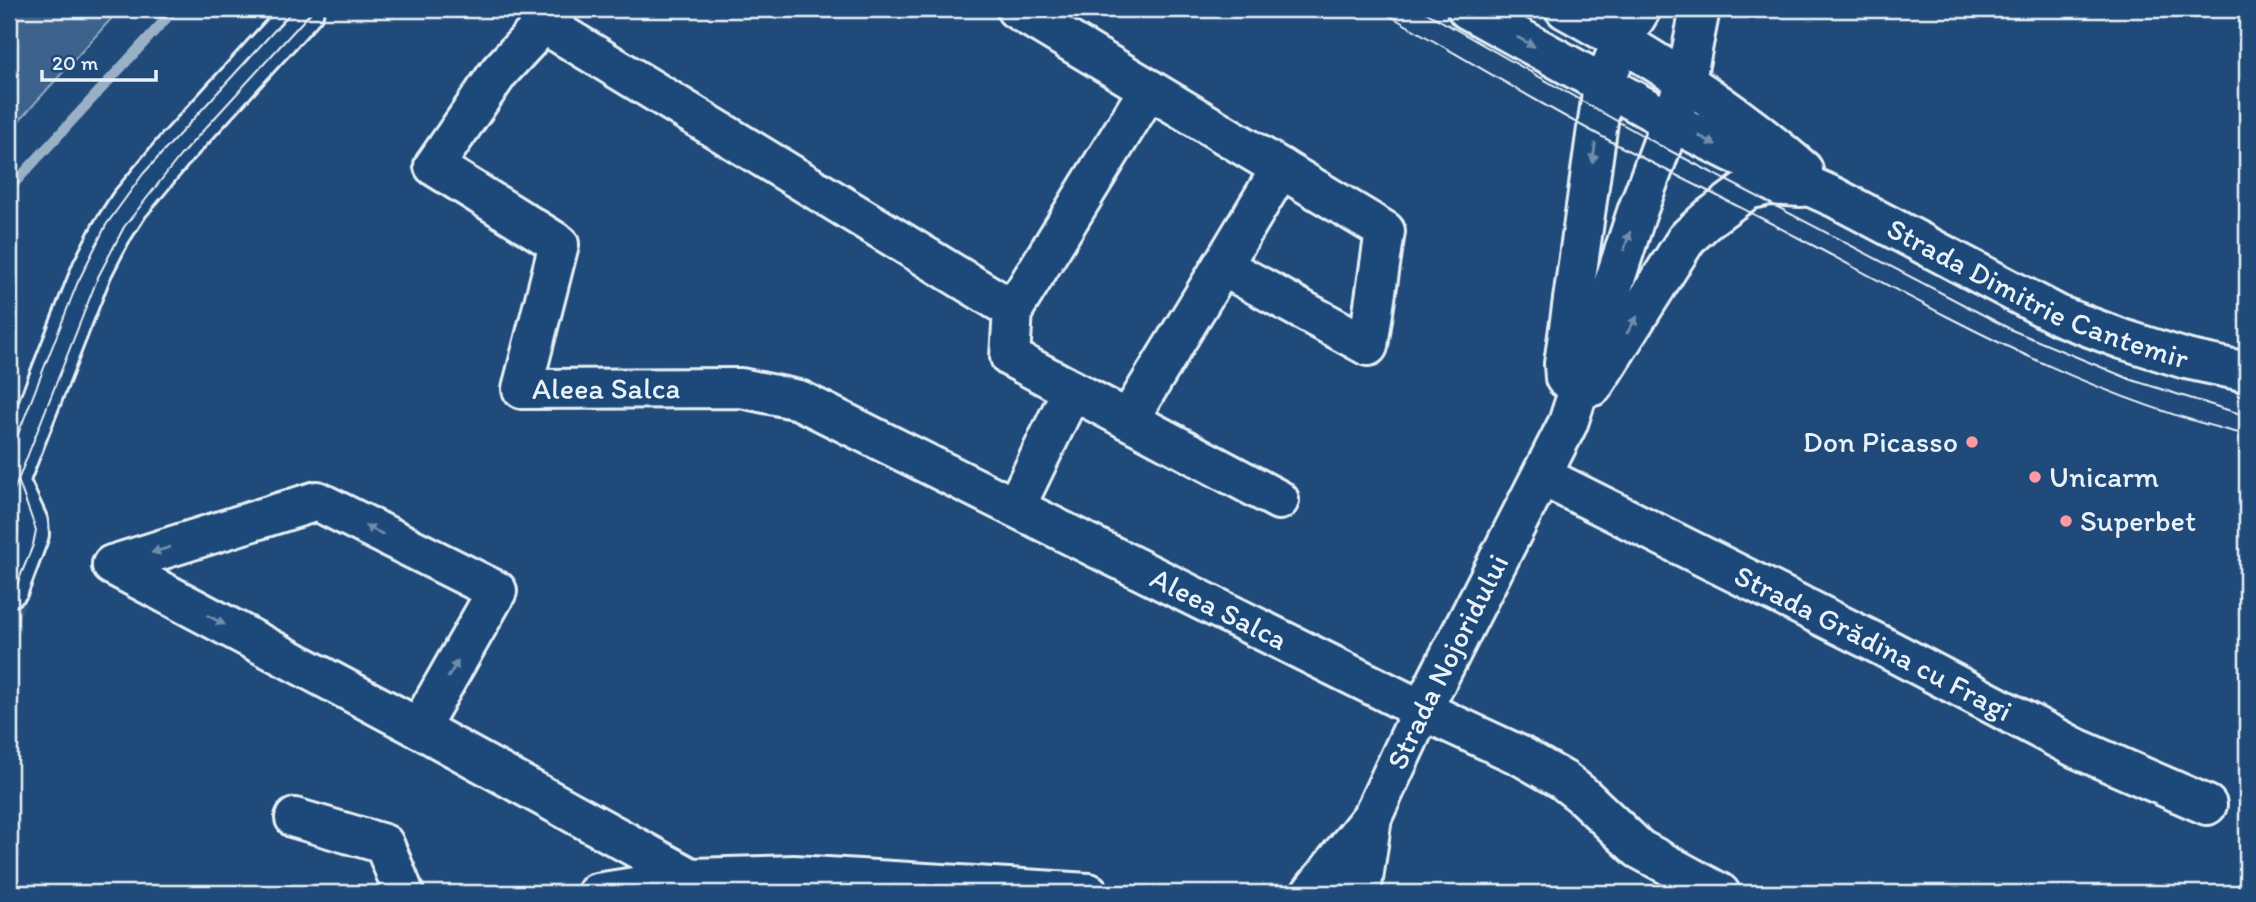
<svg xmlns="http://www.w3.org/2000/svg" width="2256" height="902" font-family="Itim,sans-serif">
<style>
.built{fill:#2e5683}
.green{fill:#3c628c;stroke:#92aac2;stroke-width:2}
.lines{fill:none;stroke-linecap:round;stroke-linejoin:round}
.stream{stroke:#9ab0c7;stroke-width:10}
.minor-casing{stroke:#e8f1f8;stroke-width:44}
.major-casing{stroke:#e8f1f8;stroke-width:44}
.minor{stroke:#1f4a7a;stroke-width:38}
.major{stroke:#1f4a7a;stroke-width:38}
.tram{stroke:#e8f1f8;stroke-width:2}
.oneway{fill:#6f8dac}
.poi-dot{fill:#ff9aa2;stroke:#1f4a7a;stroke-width:2.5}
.labels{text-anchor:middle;stroke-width:6;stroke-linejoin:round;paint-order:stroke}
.street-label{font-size:30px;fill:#e8f1f8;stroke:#1f4a7a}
.poi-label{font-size:30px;fill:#e8f1f8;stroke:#1f4a7a;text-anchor:start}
</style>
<rect width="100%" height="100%" fill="#1f4a7a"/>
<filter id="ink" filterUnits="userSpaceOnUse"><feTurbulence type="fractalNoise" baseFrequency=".0143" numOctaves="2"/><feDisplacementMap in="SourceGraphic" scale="14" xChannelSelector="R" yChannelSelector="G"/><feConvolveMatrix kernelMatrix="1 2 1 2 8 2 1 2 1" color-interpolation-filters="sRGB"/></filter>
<g filter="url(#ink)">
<path class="built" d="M9 565 39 572 9 642Z"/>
<path class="green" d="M9 9H120L9 132Z"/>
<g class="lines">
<path class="stream" d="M9 189 175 9"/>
<defs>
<g id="minor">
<path id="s1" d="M557 9 499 72 434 166 559 244 522 389 741 388 799 400 1422 710 1521 756 1563 780 1582 795 1639 849 1720 893"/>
<path d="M1016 9 1385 231 1368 346 1222 266 1128 420"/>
<path d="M544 24 1013 310 1010 357 1279 500"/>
<path d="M1622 40 1641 9"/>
<path d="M1686 80 1700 9"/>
<path d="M1222 266 1281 168"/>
<path d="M1013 310 1149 89"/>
<path id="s2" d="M1542 476 1880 645 2076 748 2207 805"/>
<path d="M1016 506 1072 390"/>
<path d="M112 565 419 728 691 878"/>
<path d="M112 565 317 501 497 591 419 728"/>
<path d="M9 587 29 534 28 523 10 484V478L92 270 111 233 129 205 174 151 304 9"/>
<path d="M295 818 384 844 404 893"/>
</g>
<g id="major">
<path id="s3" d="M1467 9 1670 121 1732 152 1834 197 2060 316 2122 339 2186 359 2247 372"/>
<path d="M1565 9C1650 56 1729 106 1803 170"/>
<path d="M1565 378 1564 364 1603 86 1622 40"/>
<path d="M1593 386 1687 238 1709 218 1747 190 1769 185 1801 187"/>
<path d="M597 893 691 878 794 875 1089 893"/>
<path id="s4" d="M1311 893 1373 815 1422 710 1568 423 1637 212 1686 80"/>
<path d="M1361 893 1372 817"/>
</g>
</defs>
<use href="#minor" class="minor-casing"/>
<use href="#major" class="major-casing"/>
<use href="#minor" class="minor"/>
<use href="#major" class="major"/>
<g class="tram">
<path d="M1378 9C1452 51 1524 95 1599 135 1665 171 1732 202 1797 237 1941 313 2087 398 2247 435"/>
<path d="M1420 9 1661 146 2014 331 2132 380 2247 416"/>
<path d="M9 457 77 284 106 225 143 174 294 9"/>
<path d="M9 498C22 526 20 535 9 562"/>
<path d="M9 503 98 277 124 227 180 156 314 9"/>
<path d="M9 604 33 545 36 530 18 480"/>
</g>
</g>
<defs><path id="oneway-solid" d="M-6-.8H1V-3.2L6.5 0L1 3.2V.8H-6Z" transform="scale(1.75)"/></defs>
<g class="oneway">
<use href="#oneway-solid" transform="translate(1526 42) rotate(29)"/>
<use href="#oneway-solid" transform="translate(1707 140) rotate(27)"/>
<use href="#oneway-solid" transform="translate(1594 153) rotate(97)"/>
<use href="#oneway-solid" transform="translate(1627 241) rotate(-71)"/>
<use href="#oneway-solid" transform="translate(1632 325) rotate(-58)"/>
<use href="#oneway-solid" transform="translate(374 530) rotate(-154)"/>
<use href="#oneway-solid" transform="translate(161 550) rotate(163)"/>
<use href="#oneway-solid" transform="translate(216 620) rotate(28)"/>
<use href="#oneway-solid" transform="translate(453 669) rotate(-60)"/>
</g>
</g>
<g class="poi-dot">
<circle cx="1972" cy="442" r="7"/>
<circle cx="2035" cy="477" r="7"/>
<circle cx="2066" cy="521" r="7"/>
</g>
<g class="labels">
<g class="street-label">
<text dy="10" stroke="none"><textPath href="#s3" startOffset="639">Strada Dimitrie Cantemir</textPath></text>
<text dy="10" stroke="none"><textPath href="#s1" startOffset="581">Aleea Salca</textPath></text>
<text dy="10" stroke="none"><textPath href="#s1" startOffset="1244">Aleea Salca</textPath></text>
<text dy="10" stroke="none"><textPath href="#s2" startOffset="371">Strada Grădina cu Fragi</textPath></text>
<text dy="10" stroke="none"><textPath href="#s4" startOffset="270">Strada Nojoridului</textPath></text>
</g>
<g class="poi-label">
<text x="1958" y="452" text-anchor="end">Don Picasso</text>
<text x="2049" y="487">Unicarm</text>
<text x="2080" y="531">Superbet</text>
</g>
</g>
<rect width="2256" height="902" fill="none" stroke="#1f4a7a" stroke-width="35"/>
<rect x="18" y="18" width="2221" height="867" fill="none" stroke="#e8f1f8" stroke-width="2.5" filter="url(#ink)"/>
<path d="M42 70v10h114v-10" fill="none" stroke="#e8f1f8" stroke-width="3.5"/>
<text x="52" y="70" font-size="21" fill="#e8f1f8" stroke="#1f4a7a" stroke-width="5" paint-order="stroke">20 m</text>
</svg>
